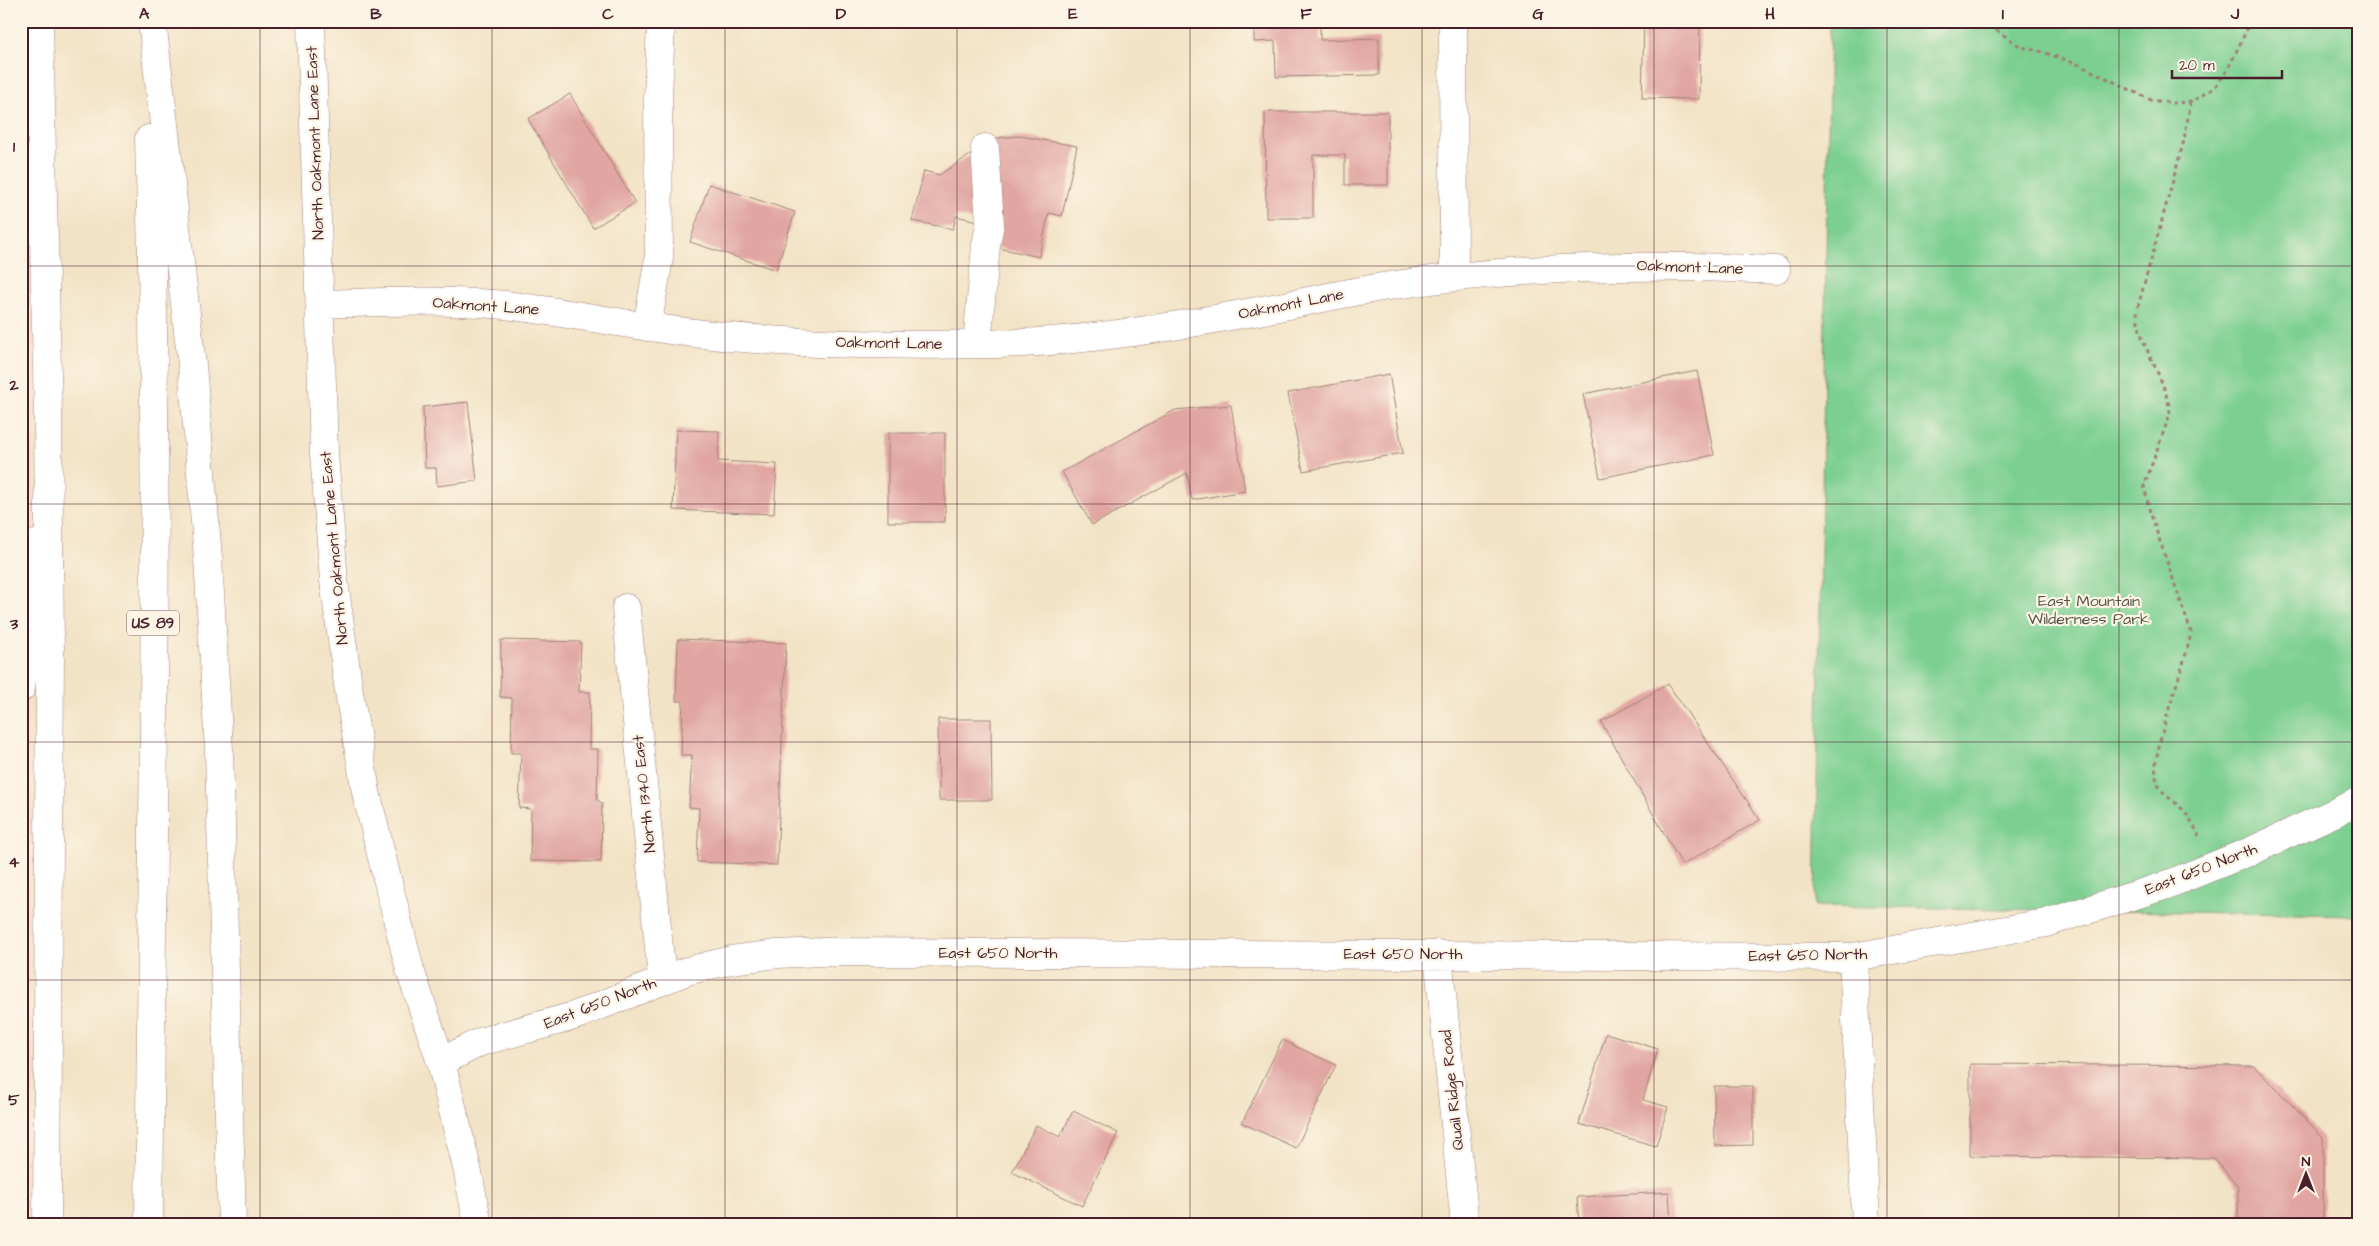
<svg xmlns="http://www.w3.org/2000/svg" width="2379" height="1246" viewBox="0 0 2379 1246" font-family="'Architects Daughter',sans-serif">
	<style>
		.green { fill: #7ccf91; stroke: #63775e }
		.building { fill: #e1a6a2 }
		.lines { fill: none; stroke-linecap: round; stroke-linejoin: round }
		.minor-casing { stroke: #9e8178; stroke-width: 29 }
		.highway-casing { stroke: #9e8178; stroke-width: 29 }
		.path { stroke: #9e8178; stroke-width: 3; stroke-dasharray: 4 4; stroke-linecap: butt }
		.minor { stroke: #fff; stroke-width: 28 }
		.highway { stroke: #fff; stroke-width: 28 }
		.grid { fill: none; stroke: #4a1f2b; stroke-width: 1; stroke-opacity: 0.55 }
		.labels { text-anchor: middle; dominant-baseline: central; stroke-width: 4.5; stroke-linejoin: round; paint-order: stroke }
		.shield { fill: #fcf5e5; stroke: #7f5f63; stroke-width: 1 }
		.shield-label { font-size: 15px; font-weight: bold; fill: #4a1f2b }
		.street-label { font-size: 16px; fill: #4a1f2b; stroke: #fcf5e5 }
		.park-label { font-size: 16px; fill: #59544a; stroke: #fcf5e5 }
		.neatline { fill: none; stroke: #4a1f2b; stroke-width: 2 }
		.grid-label { font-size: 16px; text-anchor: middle; font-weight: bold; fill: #4a1f2b }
	</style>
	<rect width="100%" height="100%" fill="#fcf5e5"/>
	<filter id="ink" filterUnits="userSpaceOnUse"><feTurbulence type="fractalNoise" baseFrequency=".02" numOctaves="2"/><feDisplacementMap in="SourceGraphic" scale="10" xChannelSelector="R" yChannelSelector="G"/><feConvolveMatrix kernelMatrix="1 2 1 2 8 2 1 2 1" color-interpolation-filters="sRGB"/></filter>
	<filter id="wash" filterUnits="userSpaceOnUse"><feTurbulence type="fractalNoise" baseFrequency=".0096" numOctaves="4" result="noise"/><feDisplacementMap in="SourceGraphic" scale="20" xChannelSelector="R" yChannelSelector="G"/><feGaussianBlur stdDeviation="1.12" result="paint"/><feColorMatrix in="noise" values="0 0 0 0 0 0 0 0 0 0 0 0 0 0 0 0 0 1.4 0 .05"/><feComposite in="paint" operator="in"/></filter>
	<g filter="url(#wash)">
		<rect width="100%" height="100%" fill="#f2e3c6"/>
		<path class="green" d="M1830,21H2358V915L1815,906Z"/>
		<g id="blocks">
			<path class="building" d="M1254,21H1320V40L1379,38V75L1276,77L1275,41L1254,42Z
				M1644,21H1700L1699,99L1642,98Z
				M570,94L635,203L593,228L528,119Z
				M1265,112H1388V185H1345V155H1313V218H1266Z
				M1020,136L1077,146L1062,216L1049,213L1039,257L986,245L990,224L956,216L953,229L912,221L924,171L939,175L997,138Z
				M709,184L795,212L776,270L690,242Z
				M1697,371L1714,455L1600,478L1583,394Z
				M1389,374L1403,453L1303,471L1288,393Z
				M468,402L477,481L437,486L436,468H425L423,407Z
				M1231,405L1245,491L1192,500L1187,473L1092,525L1062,472L1175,410Z
				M676,430L719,431L718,461L777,464L774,514L673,510Z
				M888,433H945V522H888Z
				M678,639L786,643L777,865L697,862L699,808L689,807L692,755H681L683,701H676Z
				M501,640L581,642L579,692H590L589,749H598L597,800L602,803L601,862L530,861L531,809L519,808L521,753H511L512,698L500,697Z
				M1668,684L1760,820L1682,865L1601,722Z
				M938,719H991L992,800H939Z
				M1606,1033L1658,1049L1643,1100L1668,1107L1656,1146L1579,1124Z
				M1282,1040L1336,1065L1296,1148L1242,1123Z
				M1970,1064L2254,1066L2323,1137V1225H2238V1187L2214,1158L1970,1156Z
				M1714,1086H1753V1145L1715,1146Z
				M1073,1111L1118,1133L1082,1206L1012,1172L1036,1125L1060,1137Z
				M1669,1192L1671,1225H1579L1577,1197Z"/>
		</g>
	</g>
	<g filter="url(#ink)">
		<use href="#blocks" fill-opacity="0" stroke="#9e8178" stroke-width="1"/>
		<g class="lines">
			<defs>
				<path id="minor" d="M311,21L324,454L334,581L349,692L366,792L382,858L410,970L441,1062L467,1168L478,1225
					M1453,21L1454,277
					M321,304C382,302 443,299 505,305C566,312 626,325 686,332C788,345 892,346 995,344C1076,342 1157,330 1236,315C1289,306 1341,293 1395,285C1522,266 1648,263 1776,270
					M647,327L659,258L658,99L661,21
					M977,344L986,245L990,224L985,148
					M626,608L662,979
					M1438,954L1465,1225
					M1853,957L1866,1225
					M441,1062L480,1042L574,1016L687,971L731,960L777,954L822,952L1853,957L2046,923L2164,886L2251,851L2358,802"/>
				<path id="highway" d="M39,21L48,416L50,652L47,1225
					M152,21L192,365L208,558L219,751L232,1225
					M21,688L35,544
					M149,1225C152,863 160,501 149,139"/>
			</defs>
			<use href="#minor" class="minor-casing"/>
			<use href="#highway" class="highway-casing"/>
			<path class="path" d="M1983,21L2021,47L2043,52L2077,64L2151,100L2172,103L2191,102L2214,88L2227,71L2251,21
				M2191,102L2183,144L2137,310C2137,345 2167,377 2170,414L2144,486L2150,512L2191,632C2186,666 2148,755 2157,782C2161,794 2175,801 2183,810C2190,818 2195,827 2199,836"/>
			<use href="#minor" class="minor"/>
			<use href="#highway" class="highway"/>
		</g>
	</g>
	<path class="grid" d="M260,21V1225M492,21V1225M725,21V1225M957,21V1225M1190,21V1225M1422,21V1225M1654,21V1225M1887,21V1225M2119,21V1225M21,266H2358M21,504H2358M21,742H2358M21,980H2358"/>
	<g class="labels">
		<rect class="shield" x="127" y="610.5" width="52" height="25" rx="4"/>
		<g class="shield-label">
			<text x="153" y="623">US 89</text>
		</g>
		<g class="street-label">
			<text transform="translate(315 143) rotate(-92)">North Oakmont Lane East</text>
			<text transform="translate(1690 267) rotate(2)">Oakmont Lane</text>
			<text transform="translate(1291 304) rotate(-11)">Oakmont Lane</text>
			<text transform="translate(486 306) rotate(4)">Oakmont Lane</text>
			<text transform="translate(889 343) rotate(1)">Oakmont Lane</text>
			<text transform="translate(334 548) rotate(-95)">North Oakmont Lane East</text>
			<text transform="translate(644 794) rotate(-96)">North 1340 East</text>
			<text transform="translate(2201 869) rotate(-21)">East 650 North</text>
			<text x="998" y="953">East 650 North</text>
			<text x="1403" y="954">East 650 North</text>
			<text transform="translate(1808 955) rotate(-1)">East 650 North</text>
			<text transform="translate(600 1003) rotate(-21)">East 650 North</text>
			<text transform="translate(1452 1090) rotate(-96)">Quail Ridge Road</text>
		</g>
		<g class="park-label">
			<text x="2089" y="601">East Mountain<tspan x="2089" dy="18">Wilderness Park</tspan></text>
		</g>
	</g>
	<rect width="2379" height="1246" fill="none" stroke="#fcf5e5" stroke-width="55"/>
	<g transform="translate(2306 1174)" stroke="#fcf5e5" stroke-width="4" paint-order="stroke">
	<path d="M0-4L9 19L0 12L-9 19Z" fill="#4a1f2b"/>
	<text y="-8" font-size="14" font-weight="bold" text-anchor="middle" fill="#4a1f2b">N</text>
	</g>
	<path d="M2172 70v8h110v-8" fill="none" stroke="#4a1f2b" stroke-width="2.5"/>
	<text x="2179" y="70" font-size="15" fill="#4a1f2b" stroke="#fcf5e5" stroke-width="4" paint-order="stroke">20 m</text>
	<rect x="28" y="28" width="2324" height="1190" class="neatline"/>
	<g class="grid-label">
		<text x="144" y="19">A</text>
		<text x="376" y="19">B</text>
		<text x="608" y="19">C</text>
		<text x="841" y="19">D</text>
		<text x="1073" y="19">E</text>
		<text x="1306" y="19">F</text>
		<text x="1538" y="19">G</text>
		<text x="1770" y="19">H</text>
		<text x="2003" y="19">I</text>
		<text x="2235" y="19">J</text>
		<text x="14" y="152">1</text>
		<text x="14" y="390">2</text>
		<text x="14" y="629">3</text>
		<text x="14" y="867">4</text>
		<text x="14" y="1105">5</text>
	</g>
</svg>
